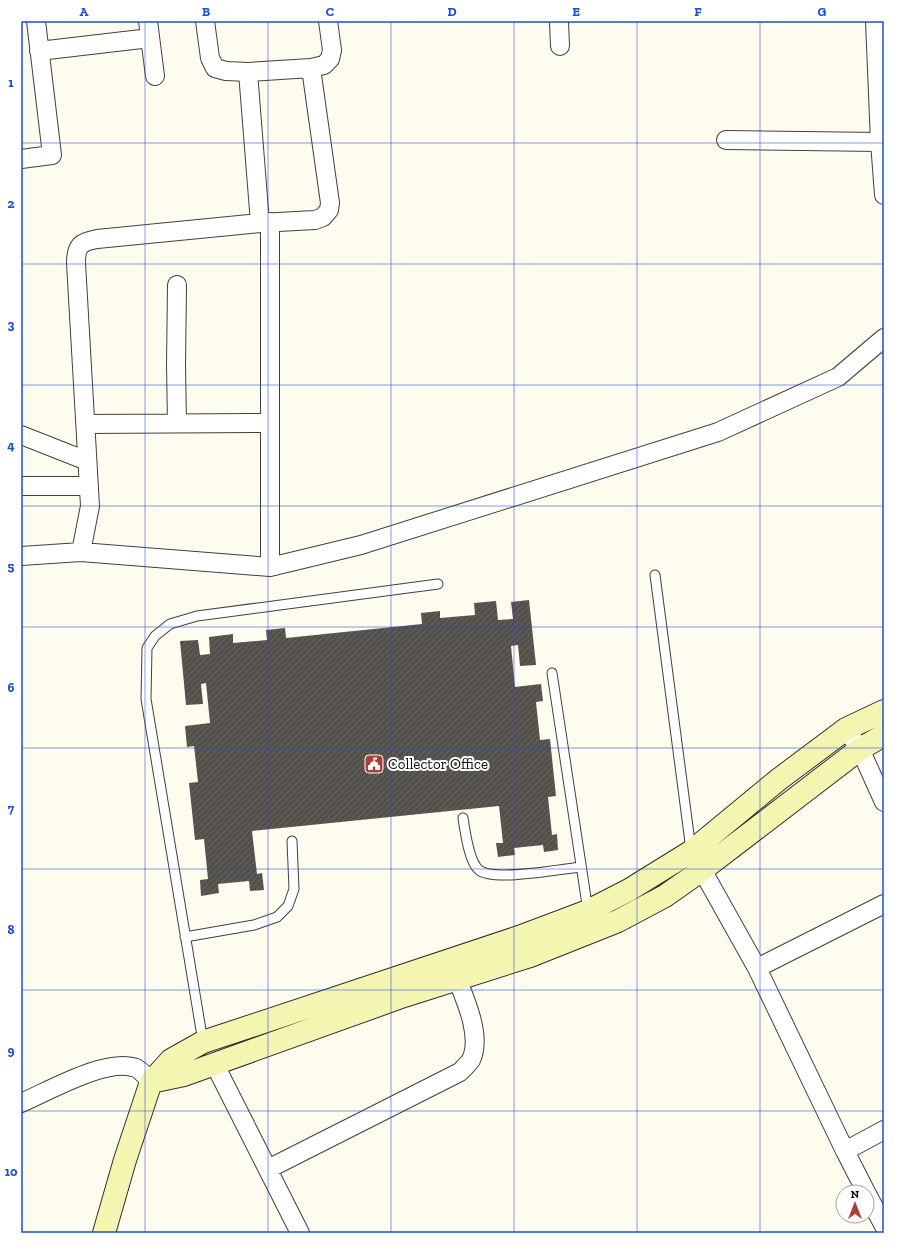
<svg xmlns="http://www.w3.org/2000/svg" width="905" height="1254" viewBox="0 0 905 1254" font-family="'Zilla Slab',serif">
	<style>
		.building { fill: url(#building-hatch) }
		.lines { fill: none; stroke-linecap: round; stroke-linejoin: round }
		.lane-casing { stroke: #404040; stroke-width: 11 }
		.street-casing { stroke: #404040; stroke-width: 20 }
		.secondary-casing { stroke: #2f2f2f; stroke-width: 24 }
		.lane { stroke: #fff; stroke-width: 9 }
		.street { stroke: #fff; stroke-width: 18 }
		.secondary { stroke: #f5f5b2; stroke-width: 22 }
		.grid { fill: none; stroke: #1d4ed8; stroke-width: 1; stroke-opacity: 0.55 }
		.labels { text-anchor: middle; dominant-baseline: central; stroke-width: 4; stroke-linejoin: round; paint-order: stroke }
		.poi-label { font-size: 15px; fill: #0d0d0d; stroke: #fff; text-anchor: start }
		.neatline { fill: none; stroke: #1d4ed8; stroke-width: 1.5 }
		.grid-label { font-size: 13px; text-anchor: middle; font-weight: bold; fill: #1d4ed8 }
	</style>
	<defs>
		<pattern id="building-hatch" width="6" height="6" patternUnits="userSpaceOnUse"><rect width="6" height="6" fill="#54504b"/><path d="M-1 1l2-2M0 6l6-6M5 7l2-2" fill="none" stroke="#686460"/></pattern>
	</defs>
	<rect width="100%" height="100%" fill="#fdfcef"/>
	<path class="building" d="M529,600L536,665L520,666L518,645L511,646L515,687L541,684L543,701L536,702L540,740L550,739L556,796L548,797L552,835L557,834L558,850L544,852L543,845L514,848L515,855L498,857L496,843H503L499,806L252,831L257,874L262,873L264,890L250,891L249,881L218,884L219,893L201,896L200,880L208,879L204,839L195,840L189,783L198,782L194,746L187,747L185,726L210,723L206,683L201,684L203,704L186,705L180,641L198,640L200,655L210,654L209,637L233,634V643L267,640L266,630L285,628L286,638L422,624L421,613L440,611V618L475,615L474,603L496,601L498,620L513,619L511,602Z"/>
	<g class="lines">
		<defs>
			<path id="lane" d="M655,575L691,850
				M552,673L588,911
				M463,818C465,831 469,862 479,870C493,882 561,869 581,867
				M185,937L254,925L277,917L288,906L294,889L292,841
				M203,1042L146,699L147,648L155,636L170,624L197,616L438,584"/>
			<path id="street" d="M148,21L155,76
				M205,21L210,58L215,68L226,71L248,72L311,68L324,65L330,59L332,50L328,21
				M559,21L560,46
				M875,21L880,142L884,195
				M39,51L150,38
				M248,72L260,223
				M726,140L880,142
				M21,159L52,155L36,21
				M270,222V567
				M177,423L176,365L177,285
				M86,424L270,423
				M21,435L87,461
				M21,486H89
				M81,552L90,506L76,263C76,245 81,242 97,239L260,223L315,220L323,217L329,210L330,203L311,68
				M21,556L81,552L270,567L361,545L718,432L838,377L884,338
				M846,729L860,749L884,802
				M696,859L757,968L845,1151L866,1192
				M757,968L884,904
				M214,1063L300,1233
				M21,1103C49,1091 107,1057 136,1068C141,1070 147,1078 151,1082
				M845,1151L884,1130
				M268,1169L460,1072C464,1068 468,1064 471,1060C482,1037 466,1001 457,979
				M867,1194L884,1226"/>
			<path id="secondary" d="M151,1082L184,1075L404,996L530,956L618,921L665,896L702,870L860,749L884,735
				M104,1233L125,1160L151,1082L171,1060L203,1042L519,937L588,911L629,890L692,851L778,780L846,729L884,711"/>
		</defs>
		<use href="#lane" class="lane-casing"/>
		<use href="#street" class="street-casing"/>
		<use href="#secondary" class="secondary-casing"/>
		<use href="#lane" class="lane"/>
		<use href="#street" class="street"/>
		<use href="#secondary" class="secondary"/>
	</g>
	<path class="grid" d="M145,21V1233M268,21V1233M391,21V1233M514,21V1233M637,21V1233M760,21V1233M21,143H884M21,264H884M21,385H884M21,506H884M21,627H884M21,748H884M21,869H884M21,990H884M21,1111H884"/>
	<defs>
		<symbol id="civic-square" viewBox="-11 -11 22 22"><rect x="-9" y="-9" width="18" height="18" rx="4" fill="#ad3e36" stroke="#fff"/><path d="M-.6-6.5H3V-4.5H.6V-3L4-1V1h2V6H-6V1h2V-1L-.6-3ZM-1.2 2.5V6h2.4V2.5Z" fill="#fff"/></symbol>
	</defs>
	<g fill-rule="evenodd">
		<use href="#civic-square" x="363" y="753" width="22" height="22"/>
	</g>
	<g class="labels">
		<g class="poi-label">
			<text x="388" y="764">Collector Office</text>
		</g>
	</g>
	<rect width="905" height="1254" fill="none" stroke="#ffffff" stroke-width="44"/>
	<g transform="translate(855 1204)"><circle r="19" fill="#ffffff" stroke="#9e9e9e"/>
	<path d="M0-3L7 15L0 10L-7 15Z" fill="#ad3e36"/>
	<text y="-6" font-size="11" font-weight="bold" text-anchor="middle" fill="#0d0d0d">N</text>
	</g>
	<rect x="22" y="22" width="861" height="1210" class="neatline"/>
	<g class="grid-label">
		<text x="84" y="16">A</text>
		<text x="206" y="16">B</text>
		<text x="330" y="16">C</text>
		<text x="452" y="16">D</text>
		<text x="576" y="16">E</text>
		<text x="698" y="16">F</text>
		<text x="822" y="16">G</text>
		<text x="11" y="87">1</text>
		<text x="11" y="208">2</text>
		<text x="11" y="329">3</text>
		<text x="11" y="450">4</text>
		<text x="11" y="571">5</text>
		<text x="11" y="692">6</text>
		<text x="11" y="813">7</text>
		<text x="11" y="934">8</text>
		<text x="11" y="1055">9</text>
		<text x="11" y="1176">10</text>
	</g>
</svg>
